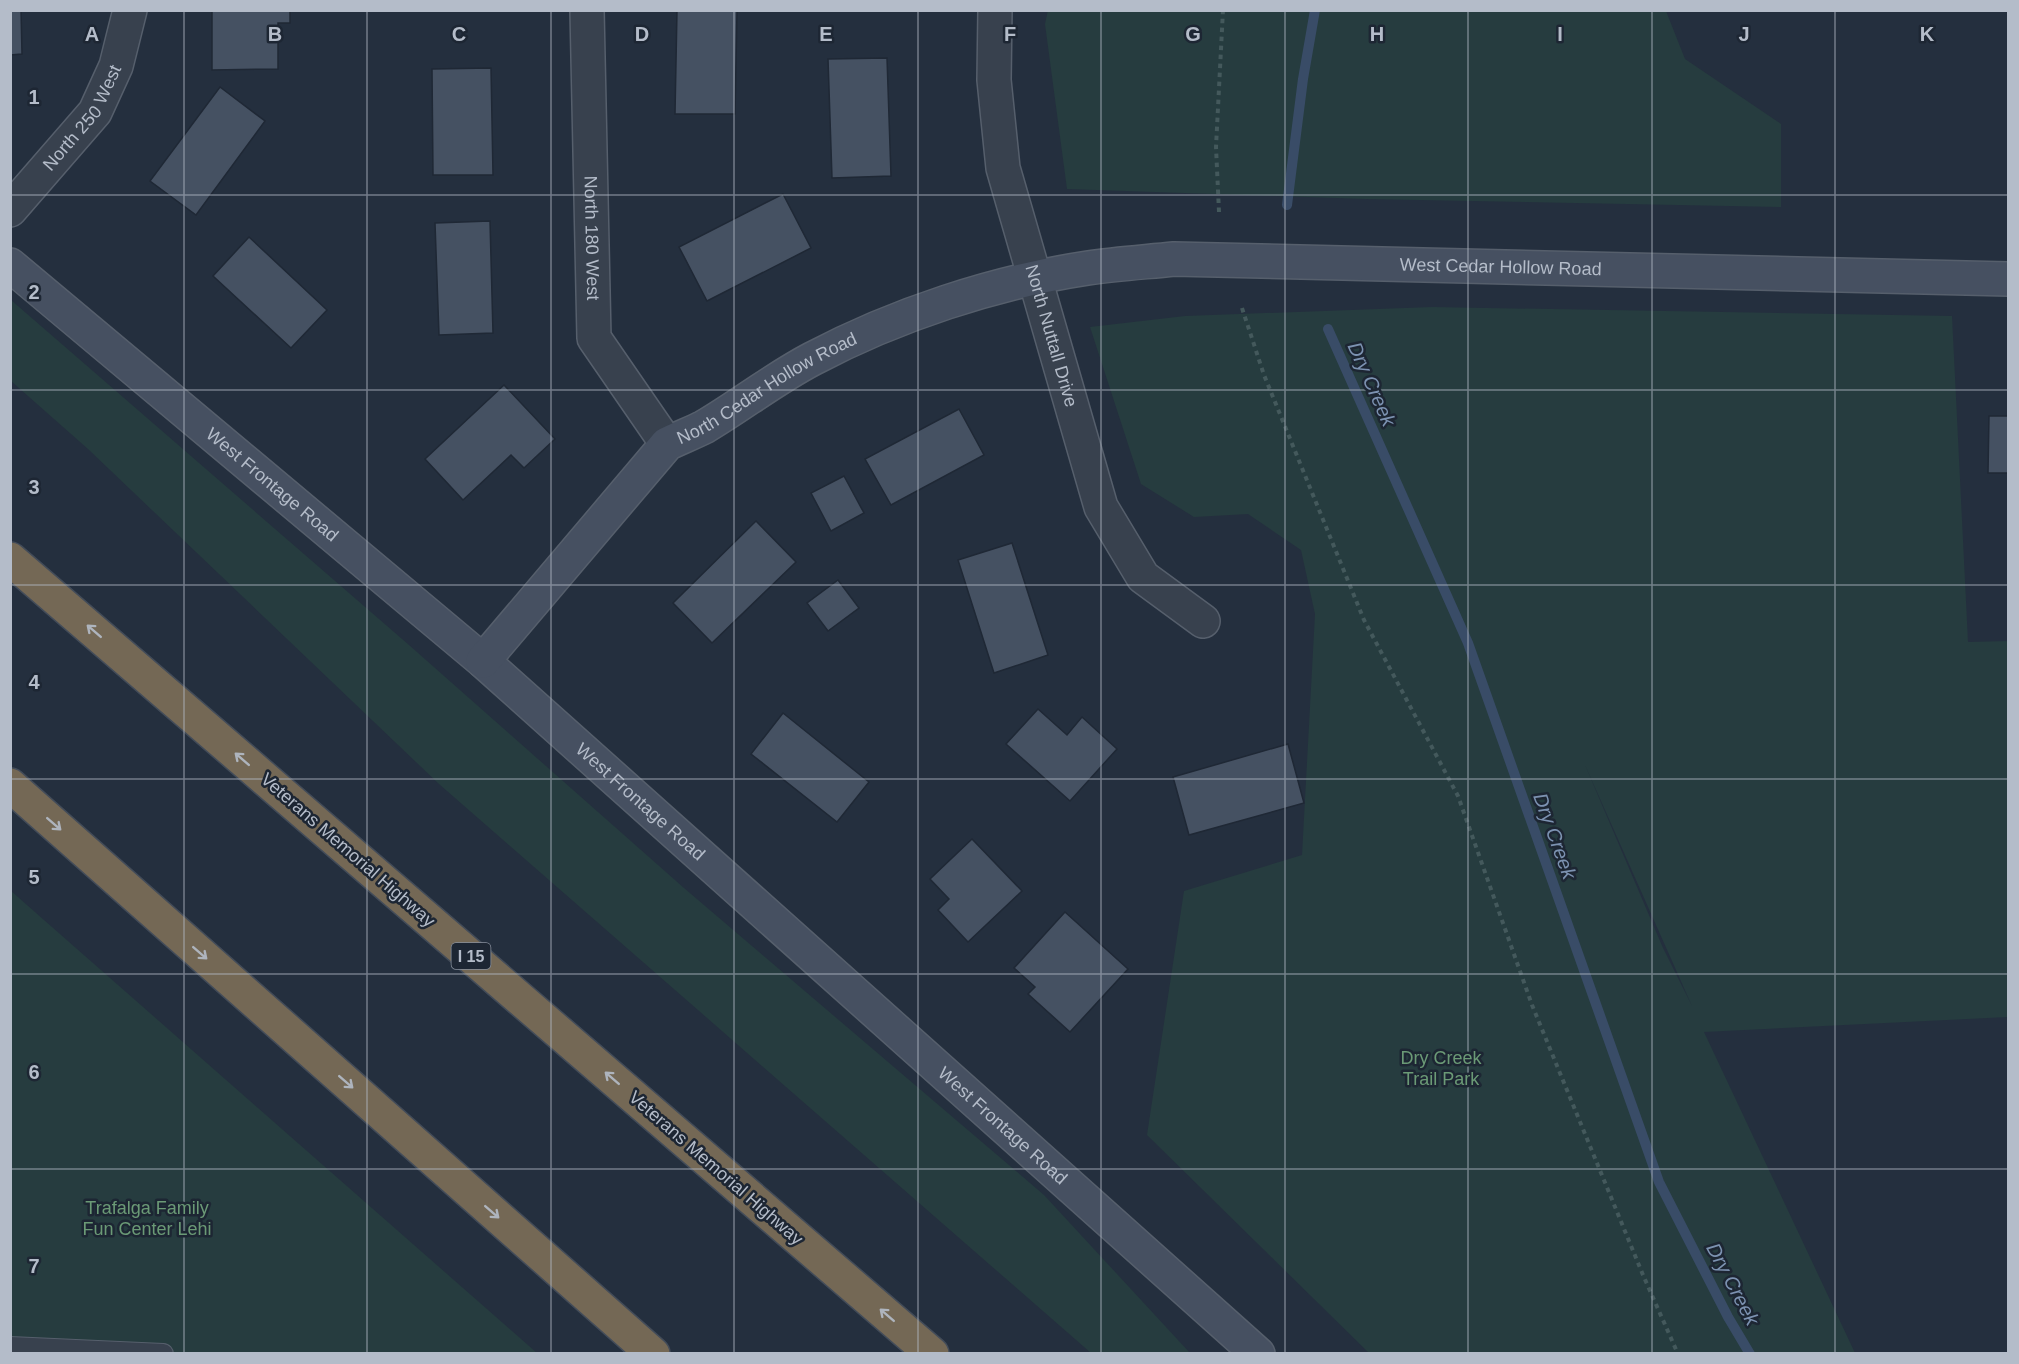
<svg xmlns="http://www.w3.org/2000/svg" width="2019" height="1364" viewBox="0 0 2019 1364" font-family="Arial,sans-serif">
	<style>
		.green { fill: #263c3f; fill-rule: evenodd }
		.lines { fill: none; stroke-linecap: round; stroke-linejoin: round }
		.stream { stroke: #394c67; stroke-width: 10 }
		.building { fill: #455162; stroke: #1f2835; stroke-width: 1.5 }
		.lane-casing { stroke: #565f6c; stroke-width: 22 }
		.street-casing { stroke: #565f6c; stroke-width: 36 }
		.secondary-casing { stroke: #565f6c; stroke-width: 36 }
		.highway-casing { stroke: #434c59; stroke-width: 36 }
		.path { stroke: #44595c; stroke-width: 4; stroke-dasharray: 4.5 4.5; stroke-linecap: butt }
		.lane { stroke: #38414e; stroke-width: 20 }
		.street { stroke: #38414e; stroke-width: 33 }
		.secondary { stroke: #465061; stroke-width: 33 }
		.highway { stroke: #746855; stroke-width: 33 }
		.oneway { stroke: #aeb4bd }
		.grid { fill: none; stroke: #b4bcc9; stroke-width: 1.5; stroke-opacity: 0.55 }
		.labels { text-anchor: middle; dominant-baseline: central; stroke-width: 5; stroke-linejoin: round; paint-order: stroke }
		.shield { fill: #1d2633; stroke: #878f9c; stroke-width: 1.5 }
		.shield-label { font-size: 16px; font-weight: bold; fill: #b4bcc9 }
		.street-label { font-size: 18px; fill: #b4bcc9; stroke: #1d2633 }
		.park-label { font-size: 18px; fill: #6b9a76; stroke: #1d2633 }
		.water-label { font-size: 20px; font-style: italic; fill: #7c92b1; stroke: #1d2633 }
		.grid-label { font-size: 20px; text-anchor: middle; font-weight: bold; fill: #b4bcc9; stroke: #1d2633; stroke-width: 5; stroke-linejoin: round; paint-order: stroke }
	</style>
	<rect width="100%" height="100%" fill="#242f3e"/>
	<path class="green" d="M1048,10L1666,11L1685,59L1781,124V207L1365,199L1067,189L1045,24Z
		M11,300L409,645L684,888L1044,1195L1190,1353H1091L439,784L88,449L11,381Z
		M1432,307L1952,316L1968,642L2008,641V1017L1704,1032L1855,1353H1369L1147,1135L1184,891L1302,855L1315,614L1301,550L1248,514L1194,517L1141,484L1090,327L1185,316ZM1585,765L1692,1006L1663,948Z
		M10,890L44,920L537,1353H11Z"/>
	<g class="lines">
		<path class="stream" d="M1287,205L1303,79L1315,10
			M1328,329L1468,643L1659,1182L1728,1317L1750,1354"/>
	</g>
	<path class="building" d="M10,10H21L22,54L10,55Z
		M212,10H290V23H278V69L212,70Z
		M677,10H737L735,114H675Z
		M887,58L891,176L832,178L828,59Z
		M491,68L493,175H433L432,69Z
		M220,87L265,121L196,215L150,181Z
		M783,194L811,248L707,301L679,247Z
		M490,221L493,333L439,335L435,223Z
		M249,237L327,310L291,348L213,276Z
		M504,385L555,439L524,468L511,455L463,500L425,459Z
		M959,409L984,455L891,505L865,459Z
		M1989,416H2008V473H1988Z
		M844,476L864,513L831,531L811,493Z
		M756,521L796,562L712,643L673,603Z
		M1012,543L1048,655L994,673L958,560Z
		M838,580L859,608L828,631L807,603Z
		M1038,709L1067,735L1082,717L1117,749L1070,801L1006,744Z
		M783,713L869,782L837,822L751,754Z
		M1288,744L1304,803L1189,835L1173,777Z
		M972,839L1022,891L968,942L938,910L949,899L930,879Z
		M1065,912L1128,969L1070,1032L1028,994L1035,987L1014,968Z"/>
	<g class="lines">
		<defs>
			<path id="lane" d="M10,1347L163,1354"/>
			<g id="street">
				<path id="s1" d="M587,10L594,338L667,444"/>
				<path id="s2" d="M995,10L994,80L1003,168L1101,507L1143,577L1203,621"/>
				<path id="s3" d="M10,210L95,112L116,66L130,10"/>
			</g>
			<g id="secondary">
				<path id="s4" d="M10,265L483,661L1258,1354"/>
				<path id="s5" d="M483,661L667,444C679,438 692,433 704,427C741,405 774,379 812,359C895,315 995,282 1088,268C1116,264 1145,262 1174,259L2008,279"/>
			</g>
			<path id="highway" d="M10,559L932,1354
				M10,785L653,1354"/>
		</defs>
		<use href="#lane" class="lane-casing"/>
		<use href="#street" class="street-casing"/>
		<use href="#secondary" class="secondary-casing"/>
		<use href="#highway" class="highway-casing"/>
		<path class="path" d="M1219,212L1216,147L1223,10
			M1242,308L1264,375L1364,620L1458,796L1532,1005L1643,1275L1678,1354"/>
		<use href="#lane" class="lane"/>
		<use href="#street" class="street"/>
		<use href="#secondary" class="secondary"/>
		<use href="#highway" class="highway"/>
	</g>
	<defs><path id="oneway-shaft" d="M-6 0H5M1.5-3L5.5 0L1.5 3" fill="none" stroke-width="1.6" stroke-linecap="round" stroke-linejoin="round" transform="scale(1.5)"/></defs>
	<g class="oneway">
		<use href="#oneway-shaft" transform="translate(94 631) rotate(-139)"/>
		<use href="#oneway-shaft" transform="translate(242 759) rotate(-139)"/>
		<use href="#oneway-shaft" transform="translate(54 824) rotate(41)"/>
		<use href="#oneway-shaft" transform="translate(200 953) rotate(41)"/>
		<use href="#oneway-shaft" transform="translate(612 1078) rotate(-139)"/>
		<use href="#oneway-shaft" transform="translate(346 1082) rotate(41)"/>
		<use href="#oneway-shaft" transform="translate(492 1212) rotate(41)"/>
		<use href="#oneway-shaft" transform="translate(887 1315) rotate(-139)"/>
	</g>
	<path class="grid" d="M184,10V1354M367,10V1354M551,10V1354M734,10V1354M918,10V1354M1101,10V1354M1285,10V1354M1468,10V1354M1652,10V1354M1835,10V1354M10,195H2008M10,390H2008M10,585H2008M10,779H2008M10,974H2008M10,1169H2008"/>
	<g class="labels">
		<rect class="shield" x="451.5" y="943" width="39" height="26" rx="4.5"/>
		<g class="shield-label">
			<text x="471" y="956">I 15</text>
		</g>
		<g class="street-label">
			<text stroke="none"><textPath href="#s3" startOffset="118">North 250 West</textPath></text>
			<text stroke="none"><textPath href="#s1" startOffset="228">North 180 West</textPath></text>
			<text stroke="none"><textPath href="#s5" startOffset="1158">West Cedar Hollow Road</textPath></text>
			<text stroke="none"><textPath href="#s2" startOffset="333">North Nuttall Drive</textPath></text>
			<text stroke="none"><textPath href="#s5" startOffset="399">North Cedar Hollow Road</textPath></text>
			<text stroke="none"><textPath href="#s4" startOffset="342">West Frontage Road</textPath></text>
			<text stroke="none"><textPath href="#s4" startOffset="828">West Frontage Road</textPath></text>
			<text transform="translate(348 850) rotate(41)">Veterans Memorial Highway</text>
			<text stroke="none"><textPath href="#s4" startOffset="1314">West Frontage Road</textPath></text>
			<text transform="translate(716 1168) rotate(41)">Veterans Memorial Highway</text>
		</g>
		<g class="park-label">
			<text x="1441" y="1058">Dry Creek<tspan x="1441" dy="21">Trail Park</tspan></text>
			<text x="147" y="1208">Trafalga Family<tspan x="147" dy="21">Fun Center Lehi</tspan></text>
		</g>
		<g class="water-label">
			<text transform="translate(1372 384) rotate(66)">Dry Creek</text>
			<text transform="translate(1555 836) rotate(70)">Dry Creek</text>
			<text transform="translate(1733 1284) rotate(62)">Dry Creek</text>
		</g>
	</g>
	<g class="grid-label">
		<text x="92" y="41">A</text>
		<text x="275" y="41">B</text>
		<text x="459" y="41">C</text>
		<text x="642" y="41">D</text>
		<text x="826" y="41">E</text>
		<text x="1010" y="41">F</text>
		<text x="1193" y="41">G</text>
		<text x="1377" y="41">H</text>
		<text x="1560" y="41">I</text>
		<text x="1744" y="41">J</text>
		<text x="1927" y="41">K</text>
		<text x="34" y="104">1</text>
		<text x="34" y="299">2</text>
		<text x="34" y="494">3</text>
		<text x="34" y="689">4</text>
		<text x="34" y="884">5</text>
		<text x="34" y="1079">6</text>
		<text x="34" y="1273">7</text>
	</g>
	<rect width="2019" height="1364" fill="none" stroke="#b4bcc9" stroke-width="24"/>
</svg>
